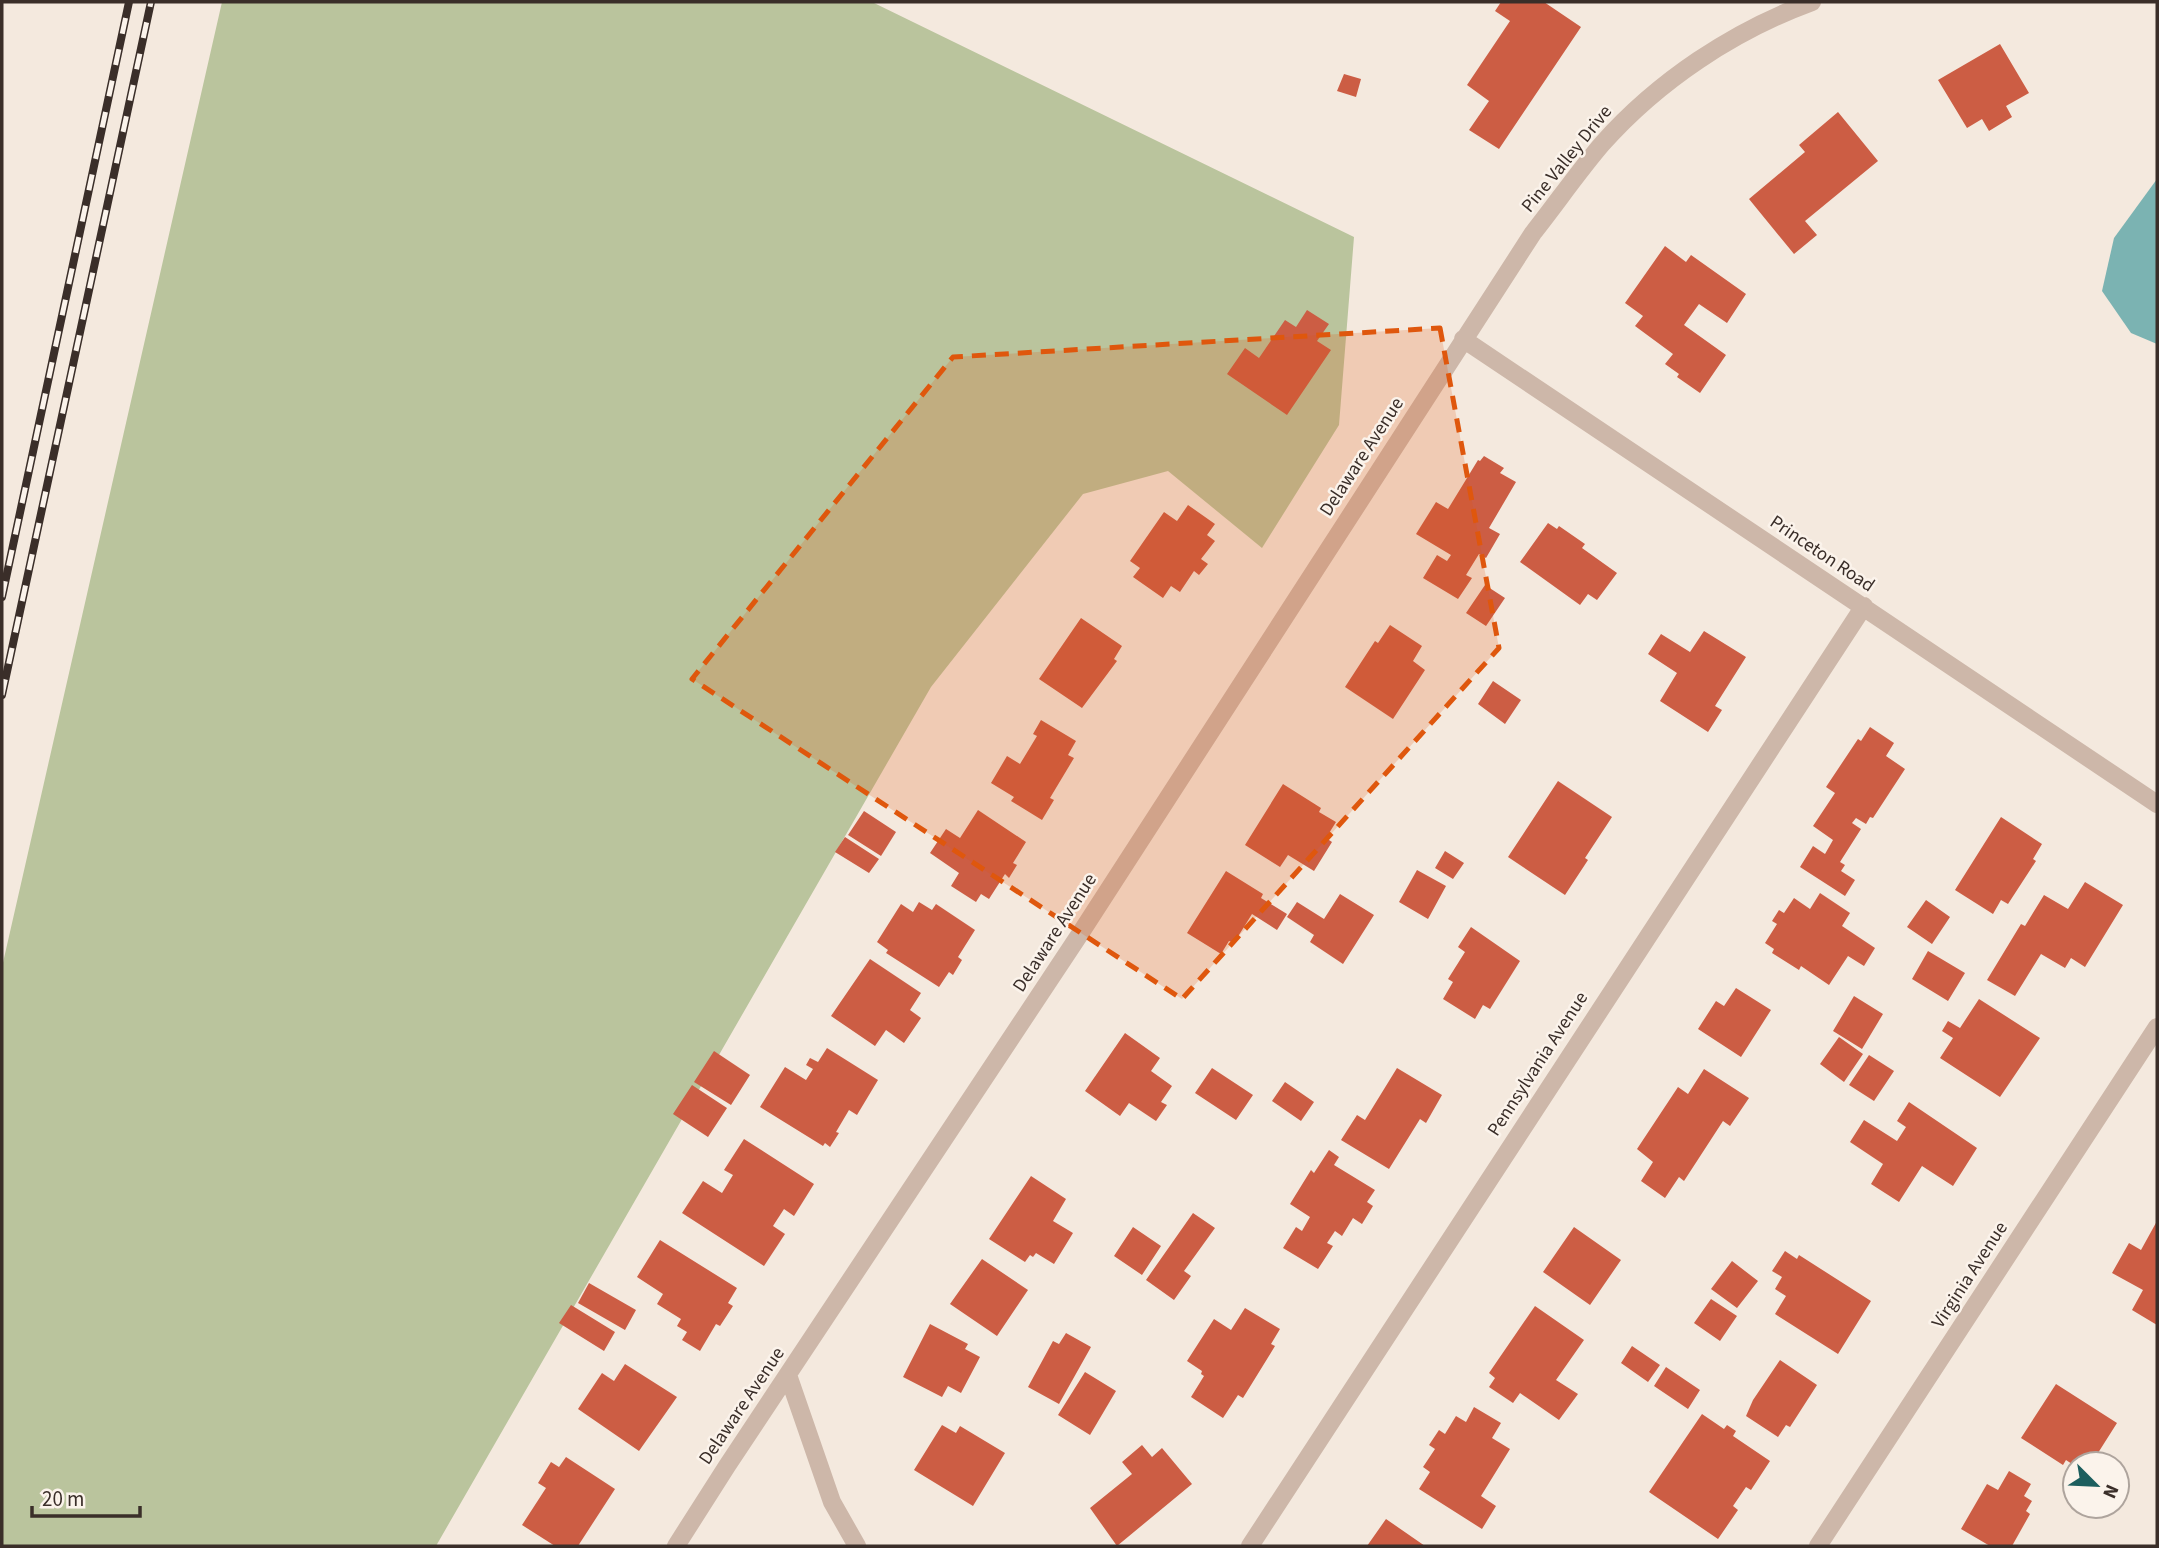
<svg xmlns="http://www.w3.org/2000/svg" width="2159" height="1548" viewBox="0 0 2159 1548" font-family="'Source Sans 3',sans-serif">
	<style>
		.green { fill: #bac49d }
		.water { fill: #7bb3b2 }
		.building { fill: #cc5d44 }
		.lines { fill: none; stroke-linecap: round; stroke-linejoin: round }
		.minor { stroke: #cdb7a9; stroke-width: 18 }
		.rail-casing { stroke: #3a2e29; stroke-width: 8 }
		.rail { stroke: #fbf3eb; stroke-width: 5; stroke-dasharray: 16; stroke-linecap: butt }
		.marked { fill: #df570d; fill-opacity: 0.2; stroke: #df570d; stroke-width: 5; stroke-dasharray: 14 9; stroke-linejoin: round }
		.labels { text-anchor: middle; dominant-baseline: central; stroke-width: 5; stroke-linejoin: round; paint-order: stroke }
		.street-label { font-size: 19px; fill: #3a2e29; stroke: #fbf3eb }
	</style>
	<rect width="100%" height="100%" fill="#f4e9de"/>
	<path class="green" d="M222,2H872L1354,237L1339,425L1262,548L1168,471L1083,494L931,687L436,1546H2V967Z"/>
	<path class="water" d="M2157,179V344L2131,333L2102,291L2114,238Z"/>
	<path class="building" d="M1501,2H1544L1581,27L1499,149L1469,130L1489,101L1467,85L1510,21L1495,11Z
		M2000,44L2029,93L2006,106L2012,117L1989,131L1982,119L1967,128L1938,80Z
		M1344,74L1361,79L1356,97L1337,91Z
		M1838,112L1878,161L1805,221L1817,235L1794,254L1749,199L1805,152L1799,145Z
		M1665,246L1686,262L1691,255L1746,294L1727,323L1699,304L1684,325L1726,355L1700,393L1677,377L1679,374L1665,364L1673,354L1635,326L1643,316L1625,303Z
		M1307,310L1329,324L1317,341L1331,350L1287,415L1227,374L1245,348L1259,358L1285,320L1296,327Z
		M1484,456L1504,468L1500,473L1516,482L1489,528L1500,534L1486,558L1479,554L1466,575L1472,578L1458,599L1423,578L1437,555L1447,561L1451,555L1416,534L1436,502L1448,509L1478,460L1480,461Z
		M1188,505L1215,524L1207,535L1215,541L1201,559L1208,564L1199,575L1194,571L1180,592L1171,586L1163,598L1133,577L1140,568L1130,561L1164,512L1177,521Z
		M1548,523L1557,529L1559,526L1585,544L1582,548L1617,573L1597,600L1588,594L1580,605L1520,562Z
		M1485,585L1505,598L1486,626L1466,613Z
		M1081,618L1122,646L1114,659L1117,661L1082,708L1039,679Z
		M1390,625L1422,646L1413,661L1425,670L1393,719L1345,687L1375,641L1378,643Z
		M1704,631L1746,657L1715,706L1722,710L1708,732L1660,701L1677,673L1648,654L1661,634L1690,652Z
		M1493,681L1521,700L1505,724L1478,704Z
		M1041,720L1076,741L1068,755L1074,758L1050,798L1054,800L1042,820L1011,801L1014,797L991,783L1007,756L1020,764L1037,736L1033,734Z
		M1870,727L1894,743L1886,756L1905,769L1873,818L1870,817L1866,824L1856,818L1852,823L1861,829L1840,862L1845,865L1841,871L1855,880L1845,896L1800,867L1813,846L1825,854L1833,840L1813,826L1835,793L1826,787L1858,739L1861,741Z
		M1558,781L1612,817L1585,858L1588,860L1565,895L1508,857Z
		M1283,784L1321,808L1319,812L1336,822L1326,838L1332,842L1314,871L1288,855L1280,867L1245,845Z
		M978,810L1026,842L1013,863L1017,865L1009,878L1005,874L989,899L981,894L976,902L951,886L959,873L930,853L946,829L960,838Z
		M864,811L896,832L881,856L848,835Z
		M2001,817L2042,844L2033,859L2036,861L2008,904L2001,900L1993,914L1955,890Z
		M845,837L879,859L869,873L835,852Z
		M1445,851L1464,863L1453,879L1435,868Z
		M1417,870L1446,886L1428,919L1399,902Z
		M1226,871L1263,894L1261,898L1287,914L1277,930L1252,914L1234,943L1229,941L1221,954L1187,933Z
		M2085,882L2123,905L2085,967L2071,958L2065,968L2041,954L2015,996L1987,980L2021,924L2025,926L2044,895L2068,909Z
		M1820,893L1850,913L1842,926L1875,948L1864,966L1848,956L1829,985L1801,966L1799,970L1772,953L1774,949L1765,943L1777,924L1772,921L1779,910L1784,913L1794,898L1810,909Z
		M1340,894L1374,915L1343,964L1310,942L1314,935L1287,917L1297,902L1324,919Z
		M1926,900L1950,917L1932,944L1907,927Z
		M919,902L932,910L936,904L975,930L958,957L962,960L953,975L949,972L939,987L886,953L888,950L877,942L901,904L913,912Z
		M1471,927L1520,961L1490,1009L1483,1005L1475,1019L1443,999L1453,982L1448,979L1465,952L1458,947Z
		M1928,951L1965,973L1948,1001L1912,979Z
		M870,959L921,993L910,1010L921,1018L904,1043L886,1030L875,1046L831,1016Z
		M1736,988L1771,1010L1741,1057L1698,1029L1716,1001L1724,1006Z
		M1854,996L1883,1014L1862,1049L1833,1031Z
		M1979,999L2040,1038L2000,1097L1940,1058L1953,1038L1942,1031L1948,1021L1960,1028Z
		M1125,1033L1160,1058L1151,1071L1172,1086L1161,1102L1167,1105L1156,1121L1129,1103L1120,1116L1085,1091Z
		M1839,1037L1863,1054L1844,1082L1820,1064Z
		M827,1048L878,1080L857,1115L849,1110L836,1132L839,1133L830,1147L825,1143L823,1146L760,1107L785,1067L806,1080L813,1069L806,1065L810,1058L818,1062Z
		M714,1051L750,1075L731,1105L694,1082Z
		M1869,1055L1894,1071L1874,1101L1849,1085Z
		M1212,1068L1253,1095L1236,1120L1195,1093Z
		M1397,1068L1442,1095L1426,1123L1420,1119L1389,1169L1341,1140L1357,1115L1365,1120Z
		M1704,1069L1749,1098L1730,1126L1723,1121L1684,1181L1679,1177L1665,1198L1641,1181L1653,1162L1637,1149L1678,1087L1688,1094Z
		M1285,1082L1314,1102L1301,1121L1272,1101Z
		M692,1085L727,1108L708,1137L673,1114Z
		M1909,1102L1977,1148L1953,1186L1922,1166L1899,1202L1871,1184L1883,1164L1850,1142L1864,1120L1897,1141L1906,1127L1897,1121Z
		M744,1139L814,1184L794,1216L784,1209L773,1226L785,1234L764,1266L682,1213L703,1181L722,1193L733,1175L724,1170Z
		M1329,1150L1339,1157L1334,1165L1375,1190L1367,1202L1373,1206L1362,1224L1353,1218L1342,1236L1335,1231L1327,1243L1333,1246L1318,1269L1283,1248L1296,1227L1302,1231L1310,1217L1290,1204L1311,1170L1314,1173Z
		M1031,1176L1066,1199L1053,1221L1073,1233L1054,1264L1036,1253L1033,1257L1030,1255L1025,1262L989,1239Z
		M1193,1213L1215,1228L1184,1271L1191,1276L1174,1300L1146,1280Z
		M2157,1221V1325L2132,1310L2143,1290L2112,1273L2129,1243L2141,1250Z
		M1133,1227L1161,1246L1142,1275L1114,1256Z
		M1574,1227L1621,1260L1590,1305L1543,1272Z
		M660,1240L737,1288L728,1303L733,1306L720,1326L716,1324L700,1351L682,1340L687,1332L677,1326L681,1319L657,1304L663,1294L637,1277Z
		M1785,1251L1797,1259L1799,1255L1871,1301L1838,1354L1775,1314L1786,1296L1775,1289L1782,1277L1772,1271Z
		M982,1259L1028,1290L997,1336L950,1304Z
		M1732,1261L1758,1281L1737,1308L1711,1289Z
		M589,1283L636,1310L625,1330L578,1303Z
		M1711,1299L1737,1316L1720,1341L1694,1323Z
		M571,1305L615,1332L604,1351L559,1323Z
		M1535,1306L1584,1340L1556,1380L1578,1394L1559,1420L1520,1393L1513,1403L1489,1387L1495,1378L1489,1373Z
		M1245,1308L1280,1329L1271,1344L1275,1346L1243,1398L1238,1395L1223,1418L1191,1397L1204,1376L1201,1374L1202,1371L1187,1361L1214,1319L1231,1330Z
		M930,1324L968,1344L965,1349L980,1357L961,1393L948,1386L942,1397L903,1377Z
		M1066,1333L1091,1347L1059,1404L1028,1387L1053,1341L1059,1344Z
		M1632,1346L1660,1365L1648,1382L1621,1363Z
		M1780,1360L1817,1385L1790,1427L1786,1425L1778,1437L1746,1416L1753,1400Z
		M625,1364L677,1397L639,1451L578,1409L602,1373L614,1381Z
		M1666,1367L1700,1390L1688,1409L1654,1386Z
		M1085,1372L1116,1391L1090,1435L1058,1415Z
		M2056,1384L2117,1423L2091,1464L2075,1466L2066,1460L2063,1465L2021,1438Z
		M1474,1407L1501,1423L1492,1438L1510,1449L1481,1496L1496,1506L1482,1529L1419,1489L1430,1472L1423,1467L1435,1449L1429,1445L1439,1430L1445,1434L1456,1416L1466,1422Z
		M1702,1414L1724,1429L1727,1425L1736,1431L1733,1436L1770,1461L1751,1490L1746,1487L1733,1506L1738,1510L1718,1539L1649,1492Z
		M942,1425L956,1433L960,1426L1005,1453L973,1506L914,1470Z
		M1142,1445L1152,1457L1162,1448L1192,1484L1117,1546L1090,1508L1132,1474L1122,1462Z
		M566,1457L615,1489L578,1546H555L522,1525L546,1488L538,1483L551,1462L559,1467Z
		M2009,1471L2031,1484L2024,1496L2032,1501L2026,1511L2030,1514L2012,1546H1990L1961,1529L1987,1484L1998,1490Z
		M1386,1519L1425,1546H1367Z"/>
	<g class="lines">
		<path class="minor" d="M1463,339L2157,804
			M788,1375L832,1502L857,1546
			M676,1546L727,1466L1078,937L1533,233C1556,204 1578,172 1602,144C1658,81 1733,31 1812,2
			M1250,1546L1864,606
			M1818,1546L2157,1027"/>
		<defs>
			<path id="rail" d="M2,597L129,2
				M2,695L151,2"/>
		</defs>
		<use href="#rail" class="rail-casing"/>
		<use href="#rail" class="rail"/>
	</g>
	<path class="marked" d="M1440,328L1499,648L1182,999L692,679L953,357Z"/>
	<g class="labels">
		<g class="street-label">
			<text transform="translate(1567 159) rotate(-51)">Pine Valley Drive</text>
			<text transform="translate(1362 457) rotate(-57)">Delaware Avenue</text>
			<text transform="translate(1822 554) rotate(34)">Princeton Road</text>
			<text transform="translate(1055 933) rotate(-57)">Delaware Avenue</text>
			<text transform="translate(1538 1064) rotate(-57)">Pennsylvania Avenue</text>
			<text transform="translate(1970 1275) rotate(-57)">Virginia Avenue</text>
			<text transform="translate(742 1406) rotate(-56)">Delaware Avenue</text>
		</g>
	</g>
	<rect width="2159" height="1548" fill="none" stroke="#3a2e29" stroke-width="7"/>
	<g transform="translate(2096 1485) rotate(114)"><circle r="33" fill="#fbf3eb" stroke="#aea49d" stroke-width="2"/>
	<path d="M0-5L12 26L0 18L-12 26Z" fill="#1c5e5e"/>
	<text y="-10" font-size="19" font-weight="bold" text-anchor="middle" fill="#3a2e29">N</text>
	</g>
	<path d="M32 1506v10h108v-10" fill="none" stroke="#3a2e29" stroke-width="3.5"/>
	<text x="42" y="1506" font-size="21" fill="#3a2e29" stroke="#fbf3eb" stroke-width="5" paint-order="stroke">20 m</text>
</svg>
